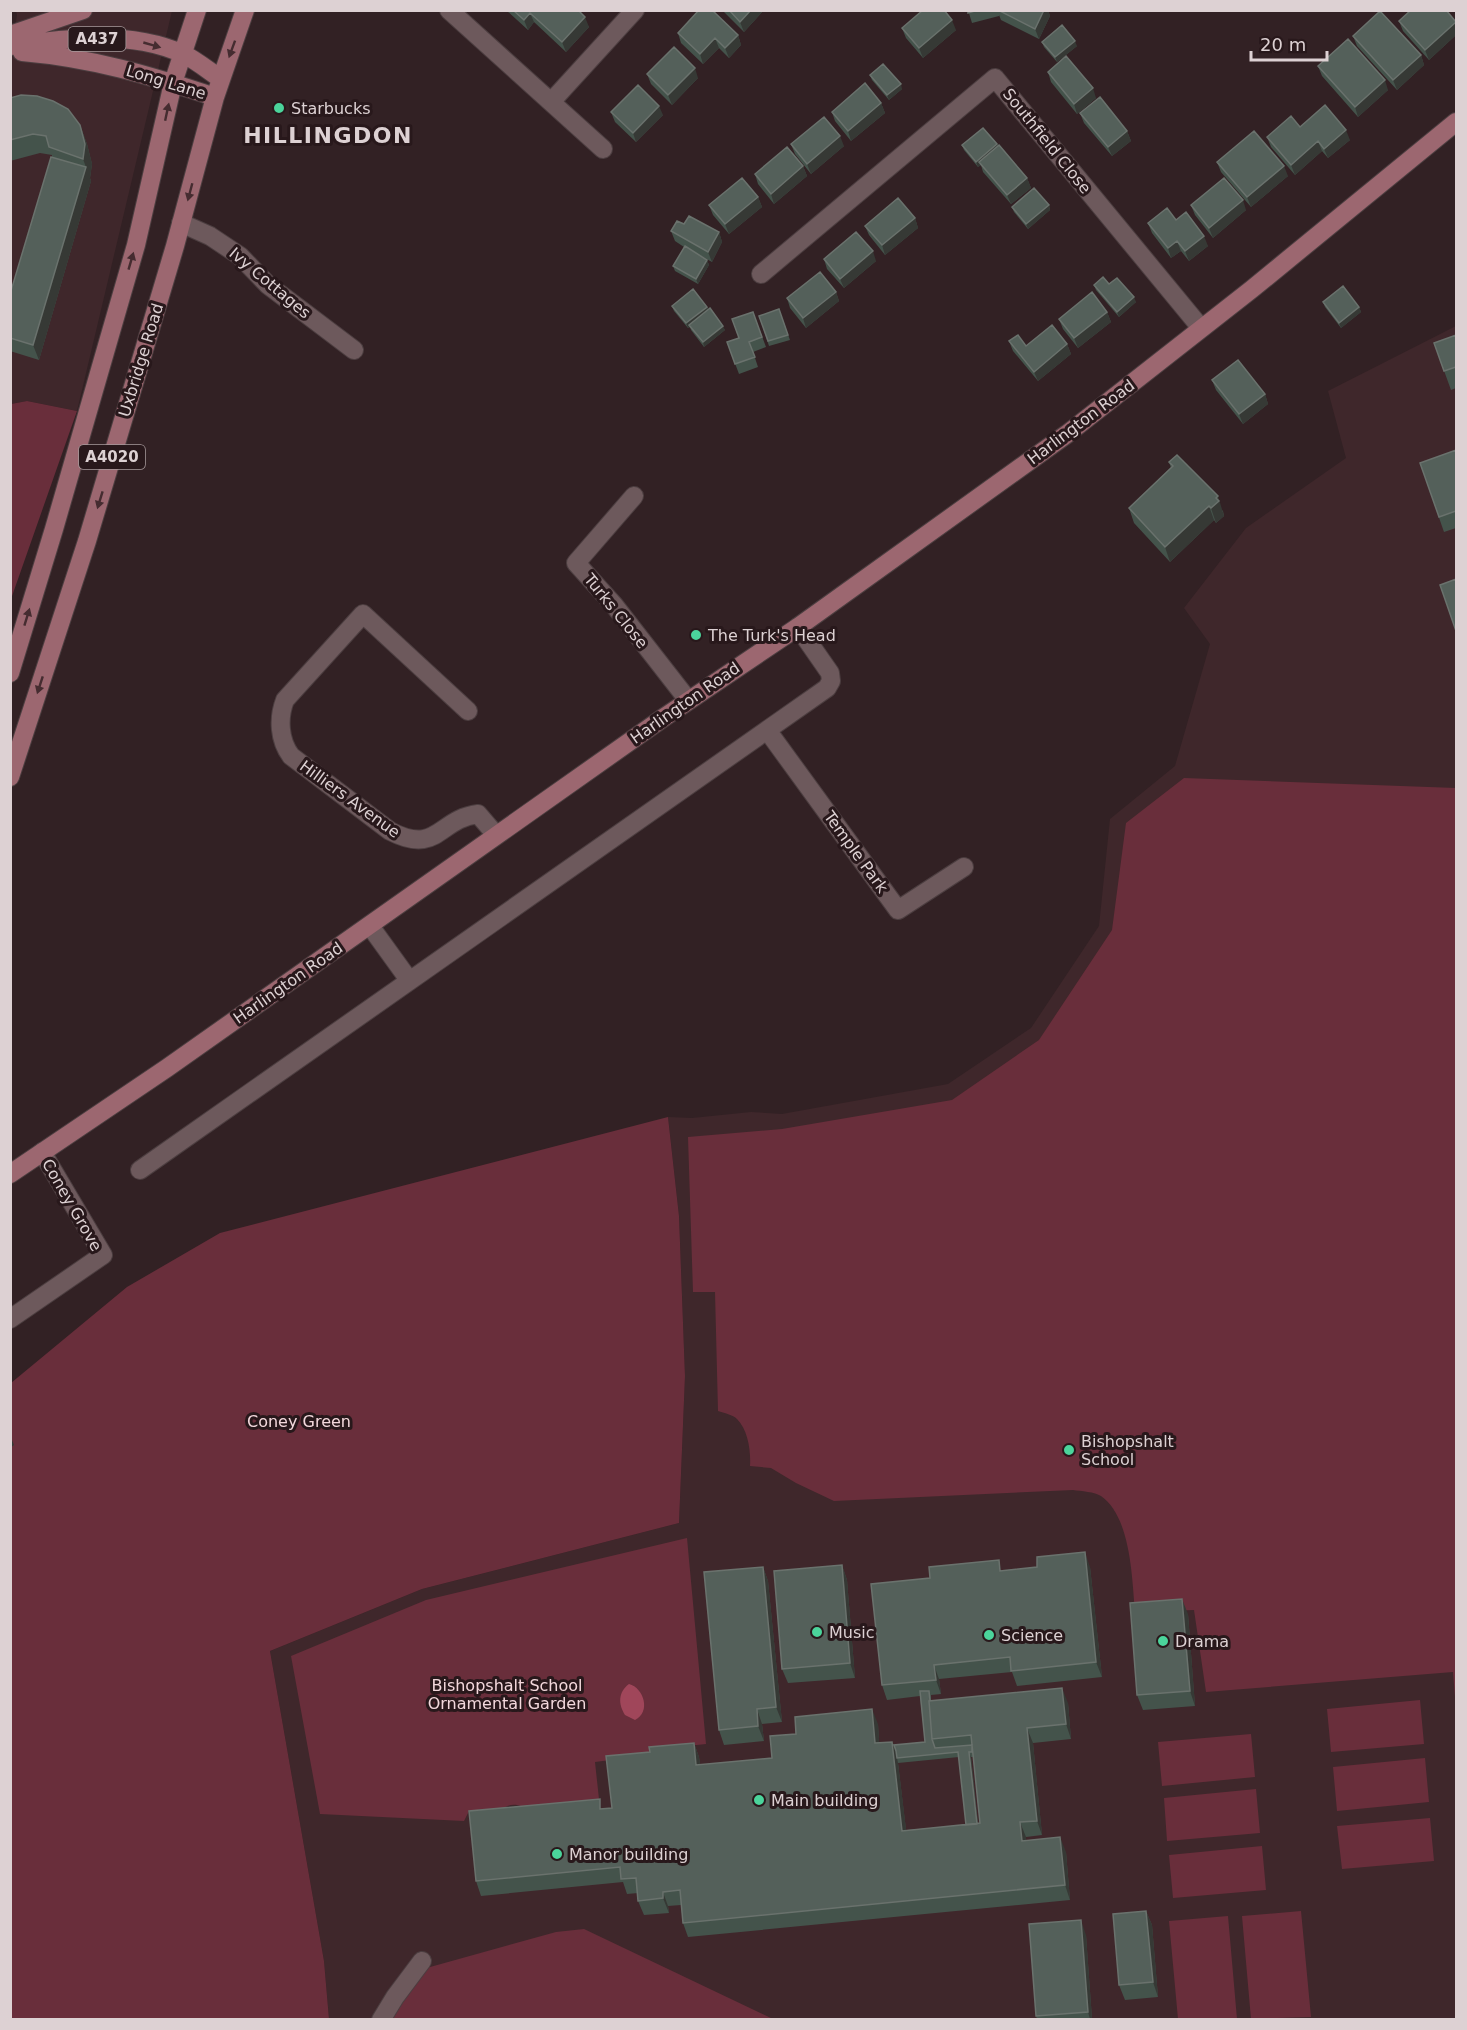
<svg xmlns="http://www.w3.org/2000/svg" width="1467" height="2030" viewBox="0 0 1467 2030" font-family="'DejaVu Sans',sans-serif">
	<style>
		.built { fill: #3f272b }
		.green { fill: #692e3b }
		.water { fill: #a0465a }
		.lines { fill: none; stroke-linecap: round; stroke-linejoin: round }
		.minor-casing { stroke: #4c3e40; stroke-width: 20 }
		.major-casing { stroke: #4c3e40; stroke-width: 20 }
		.minor { stroke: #6d595c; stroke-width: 18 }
		.major { stroke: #9c6770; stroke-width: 18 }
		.wall { fill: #44534b; fill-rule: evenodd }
		.shaded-wall { fill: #363935 }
		.building { fill: #54605a; stroke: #6a726d; stroke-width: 1.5 }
		.oneway { fill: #452c30 }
		.poi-dot { fill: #4bd49b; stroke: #28181b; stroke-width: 2 }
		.labels { text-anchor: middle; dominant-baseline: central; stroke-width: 6; stroke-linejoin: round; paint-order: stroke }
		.shield { fill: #28181b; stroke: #a79a9c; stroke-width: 1.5 }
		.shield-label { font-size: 15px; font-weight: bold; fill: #ddd1d3 }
		.street-label { font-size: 16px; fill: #ddd1d3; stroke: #28181b }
		.poi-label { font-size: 16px; fill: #ddd1d3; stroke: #28181b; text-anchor: start }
		.park-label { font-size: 16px; fill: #f3d8dc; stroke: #28181b }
		.district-label { font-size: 22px; font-weight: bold; letter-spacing: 1.5px; fill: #ddd1d3; stroke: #28181b }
	</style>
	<rect width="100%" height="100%" fill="#322124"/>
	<path class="built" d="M16,11H172L77,411L27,401L11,404L10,60L17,15Z
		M1456,326V2019H329L324,1961L270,1651L422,1589L679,1523L685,1376L679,1216L668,1117L692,1118L751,1112L782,1114L948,1084L1031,1028L1099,926L1110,819L1175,766L1210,644L1184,608L1246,528L1346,458L1328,391Z"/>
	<path class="green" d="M27,401L77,411L11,599V404Z
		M1184,778L1456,788V1710L1453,1672L1206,1692L1194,1610L1135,1612C1132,1578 1131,1517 1101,1496C1095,1492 1081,1491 1073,1490L834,1501L796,1483L771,1468L750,1466C751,1451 748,1430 737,1419C733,1415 724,1413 718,1411L715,1292H693L688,1137L782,1129L952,1100L1039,1040L1112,930L1126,823Z
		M668,1117L679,1216L685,1376L679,1523L422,1589L270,1651L324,1961L329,2019L11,2020V1383L127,1287L220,1233Z
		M687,1538L706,1744L660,1749L657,1754L595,1762L599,1799L524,1807C507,1801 507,1809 492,1812L486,1809L469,1811L464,1821L320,1814L291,1656L426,1600Z
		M1420,1700L1424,1744L1331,1752L1327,1709Z
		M1251,1734L1255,1777L1162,1786L1158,1742Z
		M1425,1758L1429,1802L1337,1811L1333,1767Z
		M1256,1789L1260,1833L1167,1841L1164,1798Z
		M1430,1818L1434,1861L1342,1869L1337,1826Z
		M1262,1846L1266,1890L1173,1898L1169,1855Z
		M1301,1911L1311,2017L1251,2019L1242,1916Z
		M1228,1916L1237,2019H1178L1169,1921Z
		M584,1929L773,2019L392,2020L423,1969L556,1932Z"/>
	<path class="water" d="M629,1684C644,1688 651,1712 635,1720L625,1715C618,1704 618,1692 629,1684Z"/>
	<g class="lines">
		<defs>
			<path id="minor" d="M449,10L603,149
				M551,102L635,10
				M181,223L210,236L240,256L268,285L354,350
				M761,274L995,78L1201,328
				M634,496L576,563L614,605L688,700
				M468,711L363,614L285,700C278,718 279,740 291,756L390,831C438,856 438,819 478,814L496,835
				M767,730L898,910L964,867
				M370,926L409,980
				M140,1170L827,688L831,681L830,673L798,627
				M10,1319L103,1255L42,1152
				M381,2020L395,1997L422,1961"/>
			<path id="major" d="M10,35L83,10
				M10,46C65,38 131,30 183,54C196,60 209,71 221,79
				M22,52C92,58 149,75 215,97
				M10,673L54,529L136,245L173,83L197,10
				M10,777L87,541L175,246L215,97L245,10
				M10,1174L167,1068L663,718L798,627L1067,434L1252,289L1456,122"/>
		</defs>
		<use href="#minor" class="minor-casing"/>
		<use href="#major" class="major-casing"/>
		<use href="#minor" class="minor"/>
		<use href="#major" class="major"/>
	</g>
	<path class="wall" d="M506,10H578L589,27L566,52L534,22L528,30Z
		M722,10H764L744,32Z
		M968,10H1048L1050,16L1039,39L1001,20L999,15V16L972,23Z
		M1399,21L1456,23V35L1429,60L1403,31Z
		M902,28L956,30L923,58L906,38Z
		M678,33L738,35L741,45L729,58L719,48L703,64L681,43Z
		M1353,36L1421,55L1424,65L1397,90L1357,46Z
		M1042,42L1077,46L1057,62L1044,47Z
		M1318,66L1388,90L1358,117L1322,76Z
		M1048,72L1096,98L1077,114L1051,82Z
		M647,74L698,78L672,105L651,84Z
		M870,75L902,89L889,100L872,80Z
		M10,98L80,125L87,144L92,164L90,178L91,181L39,360L10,351V294L52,157V155L40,153L10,161Z
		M881,103L885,113L851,141L835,121L832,112Z
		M611,112L663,115L636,142L615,122Z
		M1080,113L1127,131L1131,141L1112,156L1084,123Z
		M1300,127L1350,140L1328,158L1322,151L1295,175L1271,147L1267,137Z
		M791,144L844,146L811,174L795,154Z
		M997,144L1027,178L1031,188L1011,204L983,172L981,165L978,167L964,150L962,145Z
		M1217,162L1288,176L1251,207L1221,172Z
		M803,166L807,176L774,204L758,184L755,174Z
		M758,197L762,207L729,234L713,215L709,205Z
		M1049,205L1050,210L1028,229L1014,212L1012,207Z
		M1191,205L1246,210L1213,238L1195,215Z
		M915,218L918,228L885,255L869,235L865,226Z
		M1176,220L1208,246L1189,261L1181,251L1171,258L1152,233L1148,223Z
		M684,224L719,232L722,242L712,262L694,252L707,260L709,265L698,284L675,271L673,266L684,247L675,241L671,231Z
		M824,259L876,261L844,288L827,269Z
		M1109,284L1136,302L1119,317L1096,290L1094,285Z
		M836,292L839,301L806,328L790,308L787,298Z
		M1323,302L1359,307L1361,312L1341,328L1325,307Z
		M672,306L707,307L708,309L725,330L704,347L691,330L690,327L688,328L674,311Z
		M779,309L790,340L769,346L759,316Z
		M753,312L766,347L753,352L758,367L739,374L727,342L739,338Z
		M1107,312L1111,322L1078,348L1063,329L1059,319Z
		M1456,335V388L1451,390L1434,343Z
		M1009,341L1026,346L1067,344L1071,354L1038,381L1013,351Z
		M1212,380L1265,394L1268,404L1243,424L1216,390Z
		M1456,450V528L1444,532L1420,463Z
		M1169,462L1223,511L1224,516L1216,523L1214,520L1170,562L1134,523L1129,508L1171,468Z
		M842,1565L847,1580L855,1678L788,1683L782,1669Z
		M763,1567L768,1581L782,1722L762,1724L764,1741L724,1745L719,1730Z
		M1090,1567L1102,1677L1017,1686L1012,1672L939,1679L941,1694L931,1695V1701L1068,1703L1071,1739L1033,1743L1042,1835L1026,1837V1840L1066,1852L1070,1900L688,1937L683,1923L681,1905L668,1906L669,1913L644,1915L638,1901V1893L627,1894L623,1882L481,1896L476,1881L603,1808H612L650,1752L694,1743L699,1757L700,1765L772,1758L796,1734L878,1724L879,1743L892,1742L894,1745L925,1742L920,1696L887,1700L882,1685L1002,1570ZM959,1757L966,1825L906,1830L898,1763ZM971,1757H973L980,1823H978Z
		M1188,1614L1195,1706L1143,1710L1137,1695Z
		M1146,1911L1152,1925L1158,1997L1125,2000L1119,1985Z
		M1086,1935L1092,2019H1037L1036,2016Z"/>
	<path class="shaded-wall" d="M751,10H764L744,32L740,22Z
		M1044,10H1048L1050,16L1039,39L1035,29Z
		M530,13L534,22L528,30L524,20Z
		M585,17L589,27L566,52L562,42Z
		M952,20L956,30L923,58L919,48Z
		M1456,22V35L1429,60L1425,50Z
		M738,35L741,45L729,58L725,48Z
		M715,38L719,48L703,64L700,54Z
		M1075,41L1077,46L1057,62L1055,57Z
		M1421,55L1424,65L1397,90L1393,80Z
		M695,68L698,78L672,105L668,95Z
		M1385,80L1388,90L1358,117L1355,107Z
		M901,84L902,89L889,100L887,95Z
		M1093,88L1096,98L1077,114L1074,104Z
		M881,103L885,113L851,141L848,131Z
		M659,106L663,115L636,142L633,133Z
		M80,125L87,144L92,164L90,178L83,159Z
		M1346,130L1350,140L1328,158L1324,149Z
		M1127,131L1131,141L1112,156L1108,147Z
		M840,136L844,146L811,174L807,164Z
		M1318,141L1322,151L1295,175L1291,165Z
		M997,144L999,149L979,162L981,165L978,167L976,162Z
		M803,166L807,176L774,204L771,194Z
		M1284,166L1288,176L1251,207L1247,197Z
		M86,167L91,181L39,360L33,345Z
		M1027,178L1031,188L1011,204L1007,195Z
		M758,197L762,207L729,234L725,224Z
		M1243,200L1246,210L1213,238L1209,228Z
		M1049,205L1050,210L1028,229L1026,224Z
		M915,218L918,228L885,255L882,245Z
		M719,232L722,242L712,262L708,252Z
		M1204,236L1208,246L1189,261L1185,251Z
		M1177,241L1181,251L1171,258L1168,248Z
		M873,251L876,261L844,288L840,279Z
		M707,260L709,265L698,284L696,279Z
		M836,292L839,301L806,328L803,318Z
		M1134,297L1136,302L1119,317L1117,312Z
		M707,307L709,311L689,325L690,327L688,328L686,323Z
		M1359,307L1361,312L1341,328L1339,323Z
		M1107,312L1111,322L1078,348L1074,338Z
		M723,326L725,330L704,347L703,342Z
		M1067,344L1071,354L1038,381L1034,372Z
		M1265,394L1268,404L1243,424L1239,414Z
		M1218,496L1224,516L1216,523L1211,508L1216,498Z
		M1209,506L1214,520L1170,562L1165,547Z
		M10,1435L14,1445L10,1448Z
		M1085,1552L1090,1567L1102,1677L1096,1662Z
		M842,1565L847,1580L855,1678L850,1663Z
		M763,1567L768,1581L782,1722L776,1707Z
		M1182,1599L1188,1614L1195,1706L1190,1691Z
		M934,1665L939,1679L941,1694L936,1680Z
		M1062,1688L1068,1703L1071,1739L1066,1724Z
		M757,1709L762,1724L764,1741L758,1726Z
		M872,1709L878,1724L880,1753L875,1743Z
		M1027,1728L1033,1743L1042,1835L1037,1821Z
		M892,1742L898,1756L897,1758L898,1763L908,1845L902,1831Z
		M694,1743L699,1757L702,1780L696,1765Z
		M969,1752L971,1757L979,1838L977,1833Z
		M1020,1822L1026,1837L1027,1855L1022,1841Z
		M1060,1837L1066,1852L1070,1900L1065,1885Z
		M663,1892L668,1906L669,1913L663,1898Z
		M1146,1911L1152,1925L1158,1997L1153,1982Z
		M1081,1920L1086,1935L1092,2019H1090L1088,2012Z"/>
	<path class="building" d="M513,10H578L585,17L562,42L530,13L524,20Z
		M699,10H712L738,35L725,48L715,38L700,54L678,33Z
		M729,10H751L740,22Z
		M923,10H944L952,20L919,48L902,28Z
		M968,10H978L968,13Z
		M998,10H1044L1035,29Z
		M1411,10H1446L1456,22L1425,50L1399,21Z
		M1380,11L1421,55L1393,80L1353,36Z
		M1062,25L1075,41L1055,57L1042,42Z
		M1348,39L1385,80L1355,107L1318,66Z
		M674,47L695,68L668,95L647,74Z
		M1066,56L1093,88L1074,104L1048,72Z
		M883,64L901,84L887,95L870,75Z
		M865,83L881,103L848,131L832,112Z
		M638,85L659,106L633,133L611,112Z
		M21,95L37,96L53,101L68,109L80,125L85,144L83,159L49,147L46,136L33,134L10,140V98Z
		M1100,97L1127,131L1108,147L1080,113Z
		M1325,105L1346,130L1324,149L1318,141L1291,165L1267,137L1291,116L1300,127Z
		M824,117L840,136L807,164L791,144Z
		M983,128L997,144L976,162L962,145Z
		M1254,131L1284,166L1247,197L1217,162Z
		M999,145L1027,178L1007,195L979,162Z
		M787,147L803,166L771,194L755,174Z
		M51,157L86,167L33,345L10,338V294Z
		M742,178L758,197L725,224L709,205Z
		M1224,178L1243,200L1209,228L1191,205Z
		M1034,188L1049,205L1026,224L1012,207Z
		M898,198L915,218L882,245L865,226Z
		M1167,208L1176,220L1186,212L1204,236L1185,251L1177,241L1168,248L1148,223Z
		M689,216L719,232L708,252L671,231L677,221L684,224Z
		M856,232L873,251L840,279L824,259Z
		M685,246L707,260L696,279L673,266Z
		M820,272L836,292L803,318L787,298Z
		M1103,277L1109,284L1117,278L1134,297L1117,312L1094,285Z
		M1343,286L1359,307L1339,323L1323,302Z
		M693,289L707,307L686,323L672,306Z
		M1092,292L1107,312L1074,338L1059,319Z
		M710,308L723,326L703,342L689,325Z
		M779,309L788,335L768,341L759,316Z
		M753,312L762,337L749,342L755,357L735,364L727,342L739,338L732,319Z
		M1052,325L1067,344L1034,372L1009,341L1018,335L1026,346Z
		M1456,335V367L1444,371L1434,343Z
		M1238,360L1265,394L1239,414L1212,380Z
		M1456,450V511L1439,517L1420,463Z
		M1177,455L1218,496L1216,498L1219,501L1211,508L1209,506L1165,547L1129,508L1173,466L1169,462Z
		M1456,579V631L1440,585Z
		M1085,1552L1096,1662L1011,1671L1010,1657L934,1665L936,1680L882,1685L871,1584L930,1578L929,1567L999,1560L1000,1571L1037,1567V1557Z
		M842,1565L850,1663L782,1669L774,1571Z
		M763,1567L776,1707L757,1709L758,1726L719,1730L704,1572Z
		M1182,1599L1190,1691L1137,1695L1130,1603Z
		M1062,1688L1066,1724L1027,1728L1037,1821L1020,1822L1022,1841L1060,1837L1065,1885L683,1923L680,1890L663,1892V1898L638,1901L636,1878L621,1879L620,1867L476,1881L469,1811L600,1799V1809L612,1808L606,1756L650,1752L649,1747L694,1743L696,1765L772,1758L770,1736L796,1734L795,1717L872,1709L875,1743L892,1742L902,1831L980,1823L971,1735L932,1739L929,1701Z
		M920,1691H929L930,1701H929L932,1739L935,1748L972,1745V1752H969L977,1824L966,1825L958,1752L897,1758L896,1751L894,1745L925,1742Z
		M1146,1911L1153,1982L1119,1985L1113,1914Z
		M1081,1920L1088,2012L1036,2016L1029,1924Z"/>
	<defs><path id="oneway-solid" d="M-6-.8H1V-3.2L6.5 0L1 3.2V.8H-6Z" transform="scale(1.5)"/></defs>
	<g class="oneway">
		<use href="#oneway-solid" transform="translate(152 45) rotate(16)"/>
		<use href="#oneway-solid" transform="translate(232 49) rotate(110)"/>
		<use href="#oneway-solid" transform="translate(167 112) rotate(-78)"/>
		<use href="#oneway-solid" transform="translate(190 192) rotate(105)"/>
		<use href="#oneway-solid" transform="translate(131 261) rotate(-74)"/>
		<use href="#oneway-solid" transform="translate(100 500) rotate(107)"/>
		<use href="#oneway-solid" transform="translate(27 617) rotate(-73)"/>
		<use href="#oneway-solid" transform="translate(40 685) rotate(108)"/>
	</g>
	<g class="poi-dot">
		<circle cx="279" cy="108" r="6"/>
		<circle cx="696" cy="635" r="6"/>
		<circle cx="1069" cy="1450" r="6"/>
		<circle cx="817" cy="1632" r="6"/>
		<circle cx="989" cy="1635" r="6"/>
		<circle cx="1163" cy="1641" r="6"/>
		<circle cx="759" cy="1800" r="6"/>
		<circle cx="557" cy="1854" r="6"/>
	</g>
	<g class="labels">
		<g class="shield">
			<rect x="68.5" y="27" width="57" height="24" rx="4.5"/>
			<rect x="79" y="445" width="66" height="24" rx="4.5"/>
		</g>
		<g class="shield-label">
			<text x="97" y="39">A437</text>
			<text x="112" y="457">A4020</text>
		</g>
		<g class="street-label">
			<text transform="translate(166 82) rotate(17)">Long Lane</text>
			<text transform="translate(1047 141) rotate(51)">Southfield Close</text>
			<text transform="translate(270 283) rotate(40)">Ivy Cottages</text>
			<text transform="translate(141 360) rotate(-73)">Uxbridge Road</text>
			<text transform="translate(1081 422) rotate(-37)">Harlington Road</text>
			<text transform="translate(616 611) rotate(51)">Turks Close</text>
			<text transform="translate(685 703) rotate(-35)">Harlington Road</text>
			<text transform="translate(350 799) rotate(36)">Hilliers Avenue</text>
			<text transform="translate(856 852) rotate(54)">Temple Park</text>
			<text transform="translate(288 983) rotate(-35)">Harlington Road</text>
			<text transform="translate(72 1205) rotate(60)">Coney Grove</text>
		</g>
		<g class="poi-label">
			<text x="291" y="108">Starbucks</text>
			<text x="708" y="635">The Turk's Head</text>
			<text x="1081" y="1441">Bishopshalt<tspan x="1081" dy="18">School</tspan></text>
			<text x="829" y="1632">Music</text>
			<text x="1001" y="1635">Science</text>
			<text x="1175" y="1641">Drama</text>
			<text x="771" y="1800">Main building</text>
			<text x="569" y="1854">Manor building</text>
		</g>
		<g class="park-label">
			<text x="299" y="1421">Coney Green</text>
			<text x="507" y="1685">Bishopshalt School<tspan x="507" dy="18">Ornamental Garden</tspan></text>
		</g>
		<g class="district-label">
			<text x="328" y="135">HILLINGDON</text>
		</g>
	</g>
	<rect width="1467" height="2030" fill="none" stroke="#ddd1d3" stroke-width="24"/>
	<path d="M1251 51v9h76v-9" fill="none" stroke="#ddd1d3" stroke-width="3"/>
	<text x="1260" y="51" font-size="18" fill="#ddd1d3" stroke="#28181b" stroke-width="4.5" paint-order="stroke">20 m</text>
</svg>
